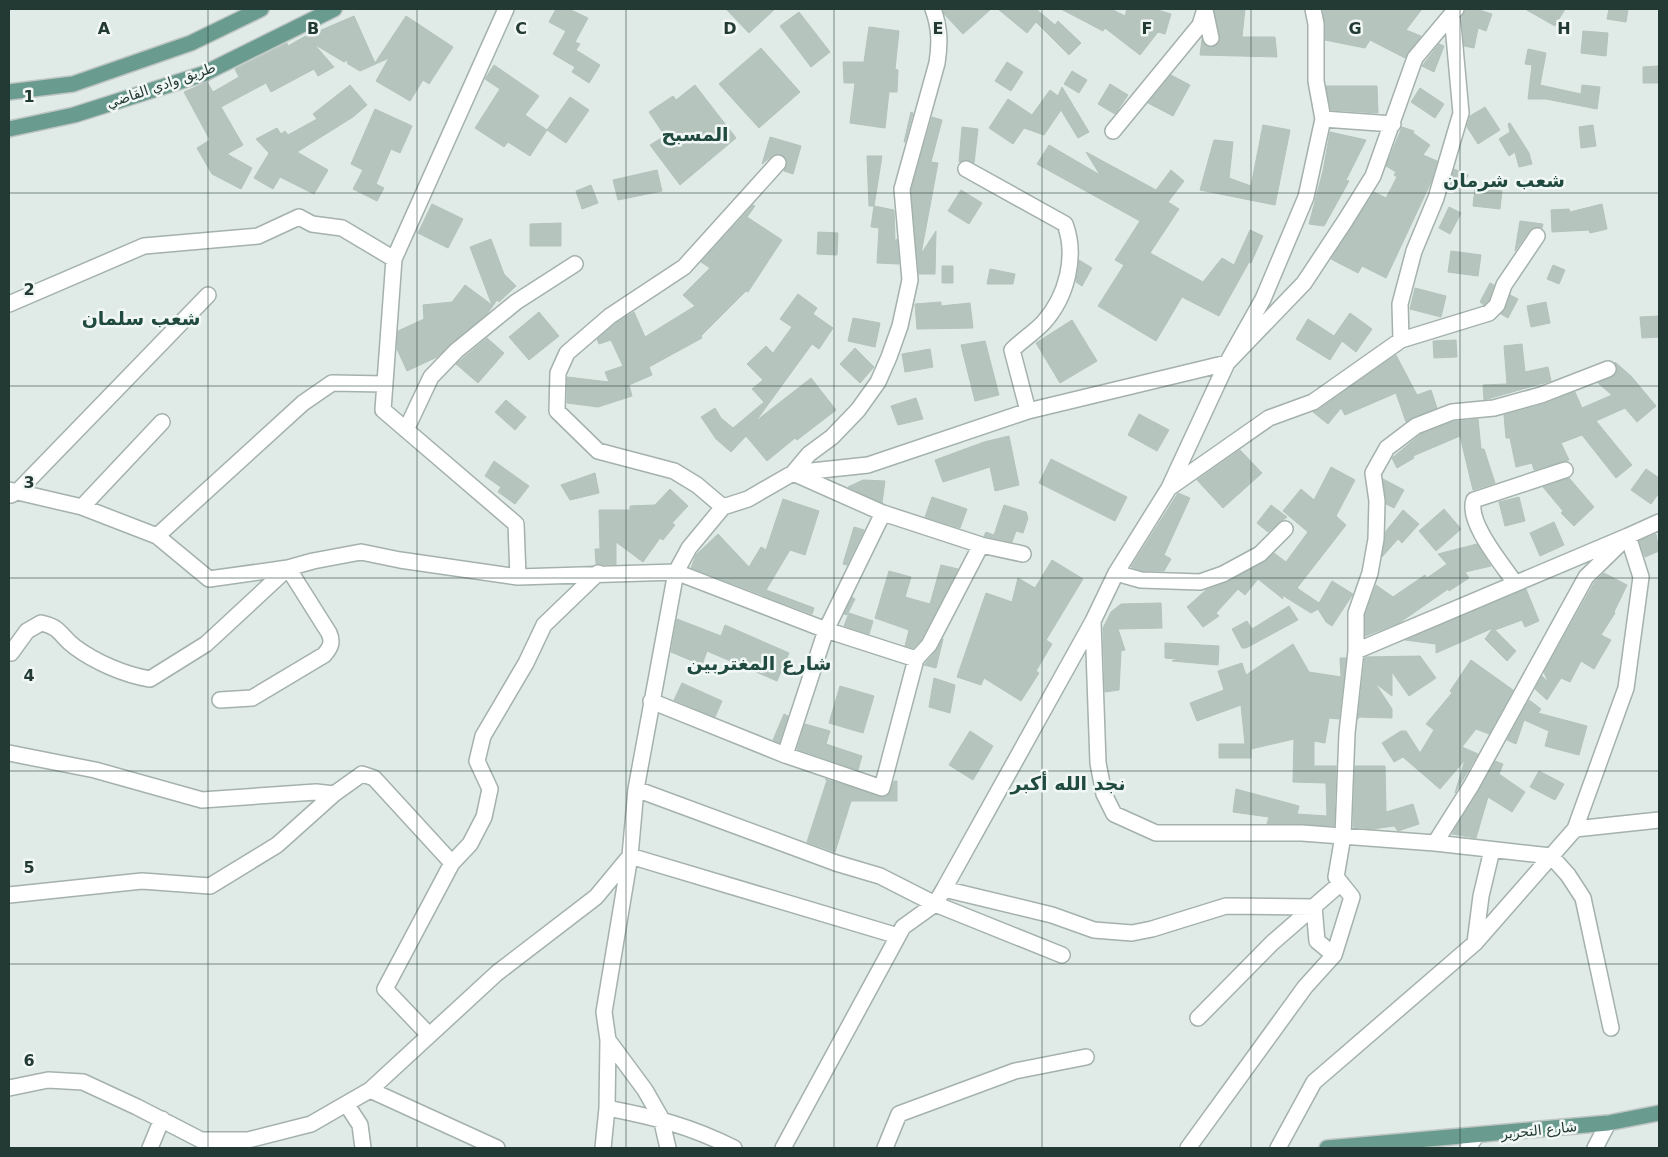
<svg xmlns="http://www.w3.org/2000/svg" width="1668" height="1157" viewBox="0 0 1668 1157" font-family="'DejaVu Sans','Noto Naskh Arabic',sans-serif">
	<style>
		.building { fill: #b6c4be; stroke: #b3c3bc }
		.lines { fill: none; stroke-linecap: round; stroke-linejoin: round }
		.minor-casing { stroke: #a4b1ad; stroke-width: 18 }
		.major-casing { stroke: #bdc4c2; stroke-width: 18 }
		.minor { stroke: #fff; stroke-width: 15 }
		.major { stroke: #699b8e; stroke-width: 15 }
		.grid { fill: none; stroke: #233933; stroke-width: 1; stroke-opacity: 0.55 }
		.labels { text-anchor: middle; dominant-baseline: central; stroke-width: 5; stroke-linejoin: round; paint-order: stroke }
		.street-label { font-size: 14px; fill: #233933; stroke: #f0f7f4 }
		.district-label { font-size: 19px; font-weight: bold; fill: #20493f; stroke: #f0f7f4 }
		.grid-label { font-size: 16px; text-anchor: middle; font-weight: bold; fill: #233933; stroke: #f0f7f4; stroke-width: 5; stroke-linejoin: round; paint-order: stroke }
	</style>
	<rect width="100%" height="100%" fill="#e0eae6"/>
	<path class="building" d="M556,9H569L588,18L575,42L580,44L576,50L600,65L589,83L572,72L575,67L553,54L566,31L549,22Z
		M726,9H775L749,33Z
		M943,9H991L963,34L944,14Z
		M998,9H1036L1055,25L1058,21L1081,43L1069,55L1036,22L1027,33Z
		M1061,9H1111L1125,16L1127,9H1154L1171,14L1165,34L1158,32L1140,55L1105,28L1103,31Z
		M1214,9H1245L1242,37H1275L1277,57L1200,55L1202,39L1209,47L1217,45L1220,40Z
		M1323,9H1422L1406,30L1421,36L1405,58L1370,40L1365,48L1325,40Z
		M1465,9H1476L1492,14L1486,31L1478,28L1474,48L1464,46L1462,17Z
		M1525,9H1565L1555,26Z
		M1609,9H1628L1626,22L1607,19Z
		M799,12L830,52L811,67L780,26Z
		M354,16L375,63L406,16L453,47L429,84L423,80L410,101L376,81L389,58L360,71L348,64L347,60L344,62L314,44L334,67L318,76L314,69L271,92L266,83L221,107L243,145L227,154L252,168L241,189L212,174L197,148L210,140L184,92L207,82L213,92L239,77L235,69L287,43L288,46L318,29L319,31Z
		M869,27L899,31L895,69L898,70L897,92H889L885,128L850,123L855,83H844L843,62H864Z
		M1583,31L1608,33L1606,56L1581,53Z
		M1439,44L1444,46L1434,72L1422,66Z
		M761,48L800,92L759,128L719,84Z
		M1528,49L1546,53L1540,85L1581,94L1582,85L1600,87L1597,109L1546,99H1528L1532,65L1525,64Z
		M1007,62L1023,72L1011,91L995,81Z
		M494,65L539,96L525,115L547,130L530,156L508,142L504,147L475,128L500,89L485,79Z
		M1658,66L1659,83H1643V67Z
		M1072,71L1087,80L1079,93L1064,84Z
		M1171,75L1190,85L1173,116L1148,103Z
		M1110,84L1128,95L1115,114L1098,104Z
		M350,85L367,105L353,117L297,152L328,170L314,194L280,177L273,189L254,178L269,153L256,139L277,128L281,134L285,131L288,135L317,119L313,114Z
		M695,85L736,138L680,185L650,145L665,136L649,112L673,96L676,100Z
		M1326,86H1377L1378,113L1331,110Z
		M1062,87L1089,132L1078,138L1061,110L1044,135L1024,128L1013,144L989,128L1008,99L1032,115L1050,90L1058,96Z
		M1420,88L1444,104L1435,118L1411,102Z
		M570,97L589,110L566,143L547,130Z
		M1485,107L1500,130L1478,144L1467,127L1470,116Z
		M375,109L412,126L400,153L391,149L376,184L384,188L377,201L353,189L363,170L351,164Z
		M911,112L913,113L905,142H904Z
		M932,117L942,120L931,162L938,163L921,254L936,231L935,274H919L911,190Z
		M1510,123L1529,153L1532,164L1519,167L1515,152L1509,156L1499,139L1510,132L1508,124Z
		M1263,125L1290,130L1275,205L1200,190L1214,140L1233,142L1229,178L1251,186Z
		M1593,125L1596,146L1581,148L1579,127Z
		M962,127L978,129L974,163L966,160L959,162Z
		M1402,127L1414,131L1413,133L1430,145L1423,155L1437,161L1431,182L1386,278L1362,266L1358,273L1331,259L1374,192L1386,198L1397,177L1394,175L1396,172L1386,166Z
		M1330,132L1366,140L1346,180L1349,181L1324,226L1309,224L1323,171Z
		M770,137L801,146L793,174L784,171L787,161L780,154H775L762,164Z
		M1049,145L1100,175L1086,152L1156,190L1171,170L1184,181L1168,202L1179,209L1150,253L1203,282L1222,258L1234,265L1250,230L1263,236L1251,263L1249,262L1219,316L1182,297L1156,341L1098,306L1124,265L1115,260L1140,221L1037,164Z
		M867,156H882L874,206L894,210L895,242L897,239L899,264L877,263L879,228L871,227L874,206H869Z
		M1454,169L1468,175L1462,189L1450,184Z
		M657,170L662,191L618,200L613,180Z
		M591,185L598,203L582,209L576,191Z
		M1475,188L1502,191L1500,209L1473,206Z
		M961,190L982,203L969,224L948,211Z
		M432,204L463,219L448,248L418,233Z
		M1602,204L1607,229L1590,233L1589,230L1552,232L1551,210L1569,209L1570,212Z
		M753,205L755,206L747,217L782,240L748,292L746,291L701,336L702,338L649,367L652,375L629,385L632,396L598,407L567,403V377L609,382L605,372L623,366L611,340L599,344L597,339L616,323L634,312L645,337L695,306L683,295L710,268L701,262Z
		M1449,207L1461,213L1450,234L1439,228Z
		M1520,221L1543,224L1542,228L1537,227L1530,230L1515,251Z
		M561,223V246H530V224Z
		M818,232L838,233L837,255L817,254Z
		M491,239L504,274L516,286L499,302L497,300L487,314L437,357L407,371L397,349L398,331L424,319L423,305L452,302L465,285L492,305L470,247Z
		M1451,251L1481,255L1478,276L1448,272Z
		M1079,260L1092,268L1082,286L1076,282Z
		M1553,265L1565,270L1559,284L1547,279Z
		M942,266H953V283H942Z
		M990,269L1015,274L1013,284H987Z
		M1490,283L1494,285L1489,300L1484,305L1480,302Z
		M1415,288L1446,296L1441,317L1410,309Z
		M798,294L817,308L813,314L833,328L819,349L812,344L756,421L811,378L836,410L797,440L795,438L767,461L746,436L731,452L716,439L701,417L715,408L721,418L733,428L764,402L752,389L763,380L747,364L766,346L773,353L792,327L780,319Z
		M1510,295L1518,299L1508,318L1501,314Z
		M941,302V306L970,303L973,328L917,329L915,304Z
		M1546,302L1550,323L1531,327L1527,306Z
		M539,312L559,336L529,360L509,337Z
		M1350,313L1372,329L1356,352L1342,341L1330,360L1296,339L1308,319L1334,336Z
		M1659,316V337L1642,338L1640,317Z
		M853,318L880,323L875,347L848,341Z
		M1072,320L1097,361L1060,383L1036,343Z
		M487,338L504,353L478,383L456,364Z
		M1456,340L1457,357L1434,358L1433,341Z
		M985,341L999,395L975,401L961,345Z
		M1522,344L1525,372L1548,367L1551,381L1484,400L1483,385L1507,384L1504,346Z
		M855,348L874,367L860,383L840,364Z
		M930,349L933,367L905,372L902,354Z
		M1396,355L1417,395L1431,390L1437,408L1406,422L1396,393L1345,415L1341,408L1328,424L1313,412Z
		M1615,362L1631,376L1656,406L1637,422L1625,408L1596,421L1632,465L1616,478L1582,435L1561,443L1569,460L1534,470L1532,463L1516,467L1510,438H1506L1504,415L1544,404L1575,392L1582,408L1612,395L1598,383L1616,374L1617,370Z
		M916,398L923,419L898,425L891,406Z
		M506,400L526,417L515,430L495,412Z
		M1139,414L1169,430L1157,451L1128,435Z
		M1478,419L1481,449H1484L1495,483L1473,490L1460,436L1413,456L1414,458L1397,468L1392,458L1421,434L1452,422Z
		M1009,436L1019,485L995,491L990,467L943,482L935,460L984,442Z
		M1240,450L1262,473L1223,508L1197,480Z
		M1051,459L1127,497L1115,521L1039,483Z
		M494,461L529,486L515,504L498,492L501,487L485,476Z
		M1331,467L1355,480L1336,516L1346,525L1297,588L1319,603L1332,581L1353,594L1332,626L1326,622L1318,609L1311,613L1282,595L1283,599L1258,579L1245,595L1238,589L1216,613L1219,616L1203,627L1187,607L1206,590L1227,582L1264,562L1274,553L1286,562L1308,532L1283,511L1301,489L1314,500Z
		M1646,469L1659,478V493L1651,504L1631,490Z
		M595,473L599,493L570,500L561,485Z
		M1569,478L1594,507L1574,526L1561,513L1563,511L1543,487Z
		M1383,479L1404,490L1394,508L1386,504Z
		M863,480L885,481L882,503L848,487Z
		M670,489L688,506L672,523L675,525L663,540L660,538L643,562L616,542V565L596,564L595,549H600L599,510H630V506L655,505Z
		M1178,493L1190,498L1164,555L1171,559L1164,571H1142L1131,567Z
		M932,497L967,509L960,528L925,517Z
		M1519,497L1525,521L1505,526L1499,502Z
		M783,499L819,511L805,555L790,550L766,590L814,608L812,614L691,568L696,555L718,534L749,567L761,547L766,550Z
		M1004,505L1026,512L1028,518L1023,533L1016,531L1012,542L984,536L986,532L994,535Z
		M1271,505L1287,517L1268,532L1257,523Z
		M1444,509L1461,529L1436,551L1419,531Z
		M1403,510L1419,524L1402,543L1398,539L1382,557L1386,531Z
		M1554,522L1564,545L1540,556L1530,533Z
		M854,527L864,530L847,565L843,564Z
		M1656,534L1659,551L1645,557L1639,541Z
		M1477,544L1491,566L1465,572L1469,578L1449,591L1448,589L1399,623L1365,636V615L1376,585L1393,597L1425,575L1427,578L1447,564L1438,554Z
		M1052,560L1083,579L1046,640L1052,644L1036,671L1039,673L1021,701L984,678L981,685L957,677L986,593L1012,602L1018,578L1035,588Z
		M941,565L958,569L921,640L913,648L905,646L909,630L875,618L889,571L911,577L905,597L930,604Z
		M1604,573L1627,585L1614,612L1615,613L1601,635L1611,640L1594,669L1581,661L1570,682L1561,678L1547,700L1535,689L1542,676L1548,682L1544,672L1594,583Z
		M1526,589L1539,621L1525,627L1522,620L1495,630L1516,651L1507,661L1485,639L1493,628L1436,653V644L1405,640Z
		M852,597L855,599L847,615L844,614Z
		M1161,603L1162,628L1118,629L1125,650L1121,651L1119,690L1105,692L1103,628L1111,612L1121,604Z
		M1289,606L1298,620L1246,648H1242L1232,629L1247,621L1252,629Z
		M849,613L873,621L869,634L844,626Z
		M677,619L721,636L725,625L789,653L777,681L707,651L702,665L671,652Z
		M943,639L936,668L924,665L936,651Z
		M1165,643L1219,646L1218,665L1172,661L1177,659L1165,658Z
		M1293,644L1309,672L1341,677L1340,658H1346L1339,719L1329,718L1325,743L1314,741V766H1336L1334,826L1267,824L1269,817L1233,812L1236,789L1299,806L1297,814L1327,816L1326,783L1293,782L1294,739L1251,749V758H1219V744H1245L1241,705L1197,721L1190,703L1224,690L1218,671L1242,663L1246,675Z
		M1420,656L1436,678L1409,696L1392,672V696L1375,683L1392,709V718L1359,717L1358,719L1365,657Z
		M1471,660L1513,690L1489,734L1476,729L1462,747L1478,754L1455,793L1465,760L1440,789L1403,757L1394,762L1382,743L1401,731H1406L1420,753L1434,730L1426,724L1452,693L1450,691Z
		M934,678L955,685L950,713L929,707Z
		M682,683L722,701L715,717L674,700Z
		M840,686L874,696L863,733L829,723Z
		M1529,700L1541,709L1538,713L1587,726L1579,755L1545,746L1549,731L1524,720L1516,744L1507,740Z
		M784,714L788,716L779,743L773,740Z
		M805,724L830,731L826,744L862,756L858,770L797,749Z
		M970,731L993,746L973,780L949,765Z
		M1495,761L1503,764L1499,774L1525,792L1512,812L1488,797L1476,838L1452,834Z
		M1355,766H1385L1386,812L1413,804L1419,824L1398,831L1394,826L1373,829L1353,827Z
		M1539,771L1564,784L1555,800L1530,787Z
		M825,779L884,797L889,794L894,781H897V801H851L835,852L807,842L827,780Z"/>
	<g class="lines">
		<defs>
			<path id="minor" d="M506,9L394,259L383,410L516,524L518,577
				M933,9C940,28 940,44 937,63L902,189L910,280L900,326L889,357L878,382L858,410L832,437L809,454L793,473L883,513L981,545L1023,554
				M1205,10L1211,38
				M1323,119L1393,124
				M1113,131L1200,25L1205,9
				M966,169L1065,224C1077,256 1067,296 1044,322C1035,332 1022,340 1012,350L1028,411
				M9,304L144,246L258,236L299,217L312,224L342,228L394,259
				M1401,340L1400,304L1414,251L1436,198L1461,113L1452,14
				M406,430L431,377L456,351L516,302L575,264
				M1169,488L1269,418L1313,402L1401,340L1489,313L1497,305L1504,285L1537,236
				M9,490L82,507L157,536L209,579L288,568L313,561L361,552L400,560L518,577L676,572L826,630L916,659
				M11,495L18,491L208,295
				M82,507L162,422
				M723,507L697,485L674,471L598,451L557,411L558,373L567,353L610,316L684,267L778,163
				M157,536L303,403L332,383L385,384
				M1116,573L1141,580L1200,582L1223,574L1260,554L1285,529
				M1515,583C1503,565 1466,522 1474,500L1565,470
				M1093,622L1098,763L1104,794L1114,814L1156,833H1302L1435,843L1551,856L1568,875L1583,898L1611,1028
				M1356,651L1628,536L1641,577L1626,688L1575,829
				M11,653L27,631L41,623C61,627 60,636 75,647C95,662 125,675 150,679L206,644L288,568L329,633C333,642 331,647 324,655L252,698L220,700
				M651,701L785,755L882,788L916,659L929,645L981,545
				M9,753L95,770L202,800L316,792L334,794
				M785,755L826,630L883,513
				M636,789L836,863L880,876L935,904L1062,955
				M1435,843L1471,786L1586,577L1628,536L1659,522
				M944,889L1052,915L1094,930L1132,933L1152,929L1226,906L1314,907
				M9,895L142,881L210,886L277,845L334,794L362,774L374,778L452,863
				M1314,907L1317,941L1334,955
				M1475,943L1481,896L1492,850
				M1198,1018L1272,943L1341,883
				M429,1035L385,989L452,863L470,844L484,817L490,789L477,761L483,736L526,663L544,625L598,573
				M608,1040L645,1090L661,1118L668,1148
				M9,1088L48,1080L83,1082L137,1107L201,1140H248L311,1124L370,1090L497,973L596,897L630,856L636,789L676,572L689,548L723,507L748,499L793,473L868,465L1028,411L1227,363L1263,299L1306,197L1323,119L1316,81V24L1313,9
				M370,1090L497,1148
				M347,1105L360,1125L363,1148
				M607,1108C654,1117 690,1126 734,1148
				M150,1148L162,1119
				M603,1148L607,1108L608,1040L604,1012L630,856L898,936
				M783,1148L903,927L935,904L944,889L1093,621L1116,573L1169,488L1227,363L1304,283L1345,221L1373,176L1415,58L1456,9
				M885,1148L899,1114L1015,1071L1086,1057
				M1188,1148L1305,987L1334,955L1352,897L1336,877L1343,836L1347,733L1356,651V613L1370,573L1376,539L1377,501L1373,473L1387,448L1416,426L1452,412L1494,408L1541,395L1608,369
				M1278,1148L1314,1082L1475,943L1575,829L1659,820
				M1468,1148L1476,1136
				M1595,1148L1608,1123"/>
			<path id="major" d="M9,92L73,84L191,43L261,9
				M9,129L74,115L203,74L334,9
				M1327,1148L1608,1123L1659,1113"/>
		</defs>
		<use href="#minor" class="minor-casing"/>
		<use href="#major" class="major-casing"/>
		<use href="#minor" class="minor"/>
		<use href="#major" class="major"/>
	</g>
	<path class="grid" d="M208,9V1148M417,9V1148M626,9V1148M834,9V1148M1042,9V1148M1251,9V1148M1460,9V1148M9,193H1659M9,386H1659M9,578H1659M9,771H1659M9,964H1659"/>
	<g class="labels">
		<g class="street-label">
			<text transform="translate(161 85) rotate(-19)">طريق وادي القاضي</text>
			<text transform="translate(1539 1130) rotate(-6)">شارع التحرير</text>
		</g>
		<g class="district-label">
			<text x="695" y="134">المسبح</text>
			<text x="1504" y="180">شعب شرمان</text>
			<text x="141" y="318">شعب سلمان</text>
			<text x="759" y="663">شارع المغتربين</text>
			<text x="1068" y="783">نجد الله أكبر</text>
		</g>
	</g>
	<g class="grid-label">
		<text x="104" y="34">A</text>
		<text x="313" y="34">B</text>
		<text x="521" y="34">C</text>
		<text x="730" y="34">D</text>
		<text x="938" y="34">E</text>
		<text x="1147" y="34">F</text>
		<text x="1355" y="34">G</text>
		<text x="1564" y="34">H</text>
		<text x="29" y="102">1</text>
		<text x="29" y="295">2</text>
		<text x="29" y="488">3</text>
		<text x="29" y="681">4</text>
		<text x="29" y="873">5</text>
		<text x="29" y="1066">6</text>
	</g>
	<rect width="1668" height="1157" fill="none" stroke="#233933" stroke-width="20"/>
</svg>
